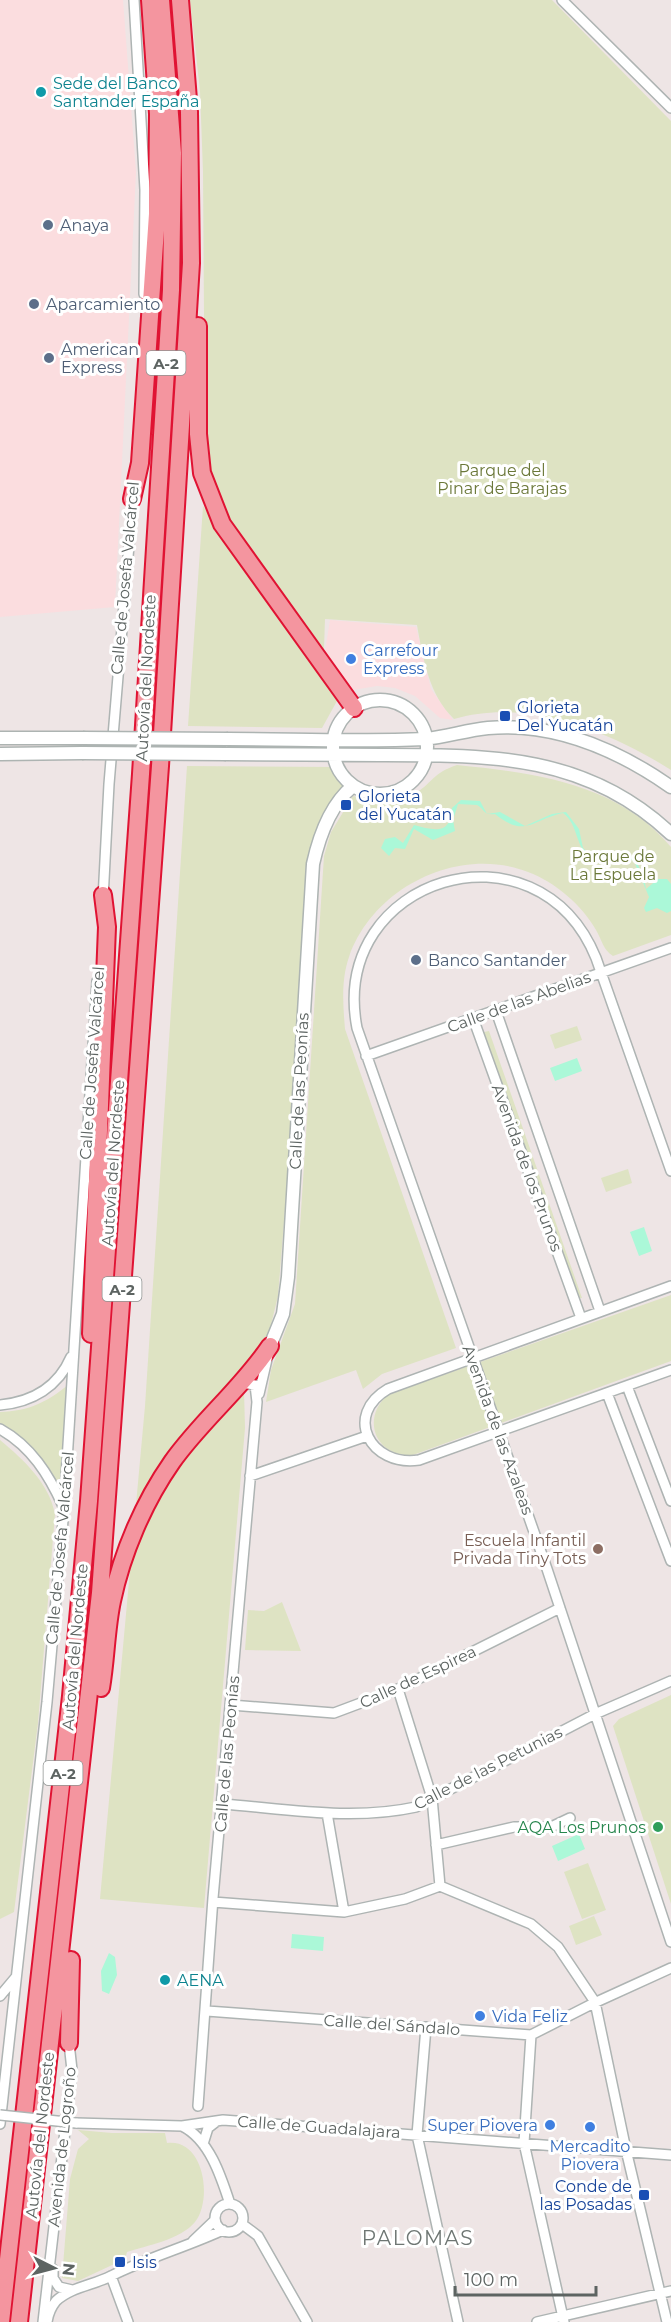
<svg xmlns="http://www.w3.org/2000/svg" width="671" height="2322" viewBox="0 0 671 2322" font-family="Montserrat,sans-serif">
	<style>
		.commercial { fill: #fbdddf }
		.green { fill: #dee3c3 }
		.water { fill: #abf8d8 }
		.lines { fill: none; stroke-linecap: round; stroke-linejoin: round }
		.street-casing { stroke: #aeb4b3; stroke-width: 12 }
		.secondary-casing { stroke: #adb4b2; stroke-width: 15 }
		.highway-casing { stroke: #e01333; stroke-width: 20 }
		.street { stroke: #fff; stroke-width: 9 }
		.secondary { stroke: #fff; stroke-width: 12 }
		.highway { stroke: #f4959f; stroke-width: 16 }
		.street-bridge-casing { stroke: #aeb4b3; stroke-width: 12; stroke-linecap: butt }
		.secondary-bridge-casing { stroke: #adb4b2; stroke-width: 15; stroke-linecap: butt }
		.street-bridge { stroke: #fff; stroke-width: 9 }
		.secondary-bridge { stroke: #fff; stroke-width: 12 }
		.culture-dot { fill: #0f9aa8; stroke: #fff; stroke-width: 2 }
		.service-dot { fill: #5c6f8a; stroke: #fff; stroke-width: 2 }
		.shop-dot { fill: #3f7fe0; stroke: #fff; stroke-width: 2 }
		.transit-dot { fill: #1a4fb4; stroke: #fff; stroke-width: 2 }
		.education-dot { fill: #8d6e63; stroke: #fff; stroke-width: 2 }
		.leisure-dot { fill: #2e9e5b; stroke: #fff; stroke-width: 2 }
		.labels { text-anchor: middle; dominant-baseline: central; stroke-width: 6; stroke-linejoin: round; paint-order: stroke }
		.shield { fill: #fff; stroke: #8e9291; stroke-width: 1.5 }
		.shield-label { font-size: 15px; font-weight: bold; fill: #5d6462 }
		.culture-label { font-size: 16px; fill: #0d838f; stroke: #fff; text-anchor: start }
		.service-label { font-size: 16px; fill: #4e5e75; stroke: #fff; text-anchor: start }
		.park-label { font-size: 16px; fill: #6b7839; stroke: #fff }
		.street-label { font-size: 16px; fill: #5d6462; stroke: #fff }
		.shop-label { font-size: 16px; fill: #366cbe; stroke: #fff; text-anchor: start }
		.transit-label { font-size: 16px; fill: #164399; stroke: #fff; text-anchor: start }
		.education-label { font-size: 16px; fill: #785e54; stroke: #fff; text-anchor: end }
		.leisure-label { font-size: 16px; fill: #27864d; stroke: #fff; text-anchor: end }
		.quarter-label { font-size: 20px; letter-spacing: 1.5px; fill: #6e7673; stroke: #fff }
	</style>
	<rect width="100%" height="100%" fill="#eee5e5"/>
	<path class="commercial" d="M0,0H123L136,172L115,607L0,617Z
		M330,620L416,627L431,689L453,720L440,718L415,696L395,688L377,686L353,690L325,651Z"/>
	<path class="green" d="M190,0H552L671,121V770C611,732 527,697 454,719C429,695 423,659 417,625L325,619L324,649L252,553L220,505L205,455L203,172L200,91Z
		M203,506L337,701L322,728L188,726Z
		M457,765C535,773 617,783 671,847V935L613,956C603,950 602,940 596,930C582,905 555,882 528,872C459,845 373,887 349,957C341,980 343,1005 345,1029L456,1348L382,1374L363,1389L356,1370L266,1402L271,1370L295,1304L324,856L331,832L353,796C372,799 396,804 414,794C432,784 432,773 457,765Z
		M187,766L337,767L345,785L315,839L278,1296L269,1333L244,1390L245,1428L204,1908L100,1899L145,1406Z
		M577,1026L582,1040L555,1049L550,1035Z
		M489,1031L582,1298H579L484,1032Z
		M628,1169L632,1183L606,1192L601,1178Z
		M671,1295V1361L413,1455C375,1458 360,1417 389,1394Z
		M70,1383L60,1486L41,1458L0,1423V1412C29,1411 48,1402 70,1383Z
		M0,1440C24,1460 49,1483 55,1514L38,1723L14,1912L0,1919Z
		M282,1602L301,1651L245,1650L248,1610L264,1611Z
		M671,1695V1904L613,1726L619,1719Z
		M588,1863L606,1910L582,1919L564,1872Z
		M594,1916L602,1935L576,1945L569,1926Z
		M78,2130L112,2133H165L167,2143C204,2138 213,2199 195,2222C180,2240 148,2245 127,2252L125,2259L78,2281L62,2278L70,2179L78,2149L89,2139Z"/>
	<path class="water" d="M461,800L480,801L487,814L500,812L525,826L552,814L566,812L579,829L583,848L590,855L606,860L634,857L644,877L646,889L658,879H667L671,884V911L667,913L657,908L646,912L644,908L649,897L634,861C622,854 606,866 593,859C574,849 580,826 563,813C533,819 526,839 495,814C483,816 485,809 477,805L458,804L453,820L455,831L433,840L414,829L405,849L395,848L389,856L381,848L385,839L395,837L403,843L414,825C433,830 451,836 452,808Z
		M577,1058L582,1071L555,1081L550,1068Z
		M644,1227L652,1251L639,1256L630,1232Z
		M579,1834L585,1849L558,1861L552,1846Z
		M292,1934L324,1937L323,1951L291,1948Z
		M109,1953L115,1957L117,1975L109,1994L102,1991L101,1971Z"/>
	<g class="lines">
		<defs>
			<path id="street" d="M134,0L145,190L144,294
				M562,0L671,108
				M103,899L109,784L133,497
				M496,1011L600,1311
				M473,1018L581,1318
				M366,1056L671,948
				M671,1171L596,958C537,814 328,877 357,1028L547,1569L671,1942
				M671,1286L388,1389C343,1415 370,1467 419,1460L671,1370
				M627,1386L671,1501
				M607,1393L671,1561
				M259,1394L268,1355
				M0,1405C32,1402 58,1387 71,1357
				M0,1429C31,1446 49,1475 63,1506
				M250,1476L367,1436
				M398,1689L432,1798L440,1886L531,1924L558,1947L595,2002L626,2150L667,2322
				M231,1705L334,1713L398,1689L560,1608
				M223,1804C287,1809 352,1821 416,1807L595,1714L671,1681
				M327,1813L344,1912
				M436,1845L514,1827H551L570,1818
				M213,1902L344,1912L405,1899L440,1886
				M0,1996L16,1977
				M207,2011L531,2035L592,2004L671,1968
				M426,2027L417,2135L458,2322
				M531,2035L524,2143L564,2322
				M198,2106L213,1898L257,1402L255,1385L241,1383
				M76,2123L182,2126L223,2120L671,2155
				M0,2124L47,1702L64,1509L97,981
				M182,2126C209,2139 221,2176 230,2204
				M203,2144L208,2128L217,2121
				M215 2218a14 14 0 1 1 28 0a14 14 0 1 1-28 0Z
				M242,2224L258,2236L307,2322
				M193,2241L215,2220
				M53,2269V2278L59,2287L72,2290
				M111,2276L128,2322
				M43,2322L72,2070L69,2043
				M47,2322C48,2315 52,2306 56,2301C71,2287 94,2285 111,2276C147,2258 186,2247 223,2230
				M537,2322L671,2291"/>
			<path id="secondary" d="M333 747a47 47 0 1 1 94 0a47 47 0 1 1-94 0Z
				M0,738H83
				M228,739C293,739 360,742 425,739C446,737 467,730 488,728C554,722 618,750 671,787
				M0,754L82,753
				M226,754C278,754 329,755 381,755C489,755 587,754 671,834
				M270,1346L283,1314L288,1277L313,864C319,837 331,804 353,786"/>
			<path id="highway" d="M198,326V434L202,473L222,524L354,708
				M132,499L140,463L157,214L158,114L150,0
				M91,1334L107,927L103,895
				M101,1688C106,1659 106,1629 112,1601C122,1553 144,1502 172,1462C201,1421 241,1389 270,1346
				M69,2043L71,1960
				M1,2322L71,1696L89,1501L141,774L171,290L173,153L161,0
				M19,2322L100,1593L160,766L191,263L189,112L180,0"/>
		</defs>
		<use href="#street" class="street-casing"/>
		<use href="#secondary" class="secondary-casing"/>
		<use href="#highway" class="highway-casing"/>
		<use href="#street" class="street"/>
		<use href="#secondary" class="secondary"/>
		<use href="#highway" class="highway"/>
		<defs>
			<path id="street-bridge" d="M0,2115L76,2123"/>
			<path id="secondary-bridge" d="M83,738L228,739
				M82,753L226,754"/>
		</defs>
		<use href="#street-bridge" class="street-bridge-casing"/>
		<use href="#secondary-bridge" class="secondary-bridge-casing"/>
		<use href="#street-bridge" class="street-bridge"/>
		<use href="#secondary-bridge" class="secondary-bridge"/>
	</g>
	<g class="culture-dot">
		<circle cx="41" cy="92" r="6"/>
		<circle cx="165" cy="1980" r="6"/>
	</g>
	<g class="service-dot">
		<circle cx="48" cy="225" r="6"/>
		<circle cx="34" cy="304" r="6"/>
		<circle cx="49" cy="358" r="6"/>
		<circle cx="416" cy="960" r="6"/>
	</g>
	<g class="shop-dot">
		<circle cx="351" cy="659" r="6"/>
		<circle cx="480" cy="2016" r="6"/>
		<circle cx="550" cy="2125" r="6"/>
		<circle cx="590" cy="2127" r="6"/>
	</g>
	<g class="transit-dot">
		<rect x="499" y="710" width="12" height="12" rx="3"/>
		<rect x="340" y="799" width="12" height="12" rx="3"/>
		<rect x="638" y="2189" width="12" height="12" rx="3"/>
		<rect x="114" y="2256" width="12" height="12" rx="3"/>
	</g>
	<circle class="education-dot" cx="598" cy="1549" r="6"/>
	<circle class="leisure-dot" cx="658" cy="1827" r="6"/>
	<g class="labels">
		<g class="shield">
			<rect x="146.5" y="351" width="39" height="24" rx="4.5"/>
			<rect x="102.5" y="1277" width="39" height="24" rx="4.5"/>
			<rect x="43.5" y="1761" width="39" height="24" rx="4.5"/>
		</g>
		<g class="shield-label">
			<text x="166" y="363">A-2</text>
			<text x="122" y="1289">A-2</text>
			<text x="63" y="1773">A-2</text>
		</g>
		<g class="culture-label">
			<text x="53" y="83">Sede del Banco<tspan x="53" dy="18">Santander España</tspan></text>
			<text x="177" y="1980">AENA</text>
		</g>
		<g class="service-label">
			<text x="60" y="225">Anaya</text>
			<text x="46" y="304">Aparcamiento</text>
			<text x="61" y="349">American<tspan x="61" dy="18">Express</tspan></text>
			<text x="428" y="960">Banco Santander</text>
		</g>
		<g class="park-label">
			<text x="502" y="470">Parque del<tspan x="502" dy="18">Pinar de Barajas</tspan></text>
			<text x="613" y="856">Parque de<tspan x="613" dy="18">La Espuela</tspan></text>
		</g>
		<g class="street-label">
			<text transform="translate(125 578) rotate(-85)">Calle de Josefa Valcárcel</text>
			<text transform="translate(146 678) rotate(-87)">Autovía del Nordeste</text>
			<text transform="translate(519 1002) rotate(-20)">Calle de las Abelias</text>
			<text transform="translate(92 1063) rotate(-86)">Calle de Josefa Valcárcel</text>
			<text transform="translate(299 1091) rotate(-87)">Calle de las Peonías</text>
			<text transform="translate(113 1163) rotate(-86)">Autovía del Nordeste</text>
			<text transform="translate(527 1168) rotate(70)">Avenida de los Prunos</text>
			<text transform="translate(498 1430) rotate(70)">Avenida de las Azaleas</text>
			<text transform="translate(60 1548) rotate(-85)">Calle de Josefa Valcárcel</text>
			<text transform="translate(75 1647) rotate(-85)">Autovía del Nordeste</text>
			<text transform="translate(418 1677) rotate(-25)">Calle de Espirea</text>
			<text transform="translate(227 1754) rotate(-85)">Calle de las Peonías</text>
			<text transform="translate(488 1768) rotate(-27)">Calle de las Petunias</text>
			<text transform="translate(392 2025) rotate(4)">Calle del Sándalo</text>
			<text transform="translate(319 2127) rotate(4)">Calle de Guadalajara</text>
			<text transform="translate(40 2135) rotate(-84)">Autovía del Nordeste</text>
			<text transform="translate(62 2147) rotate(-84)">Avenida de Logroño</text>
		</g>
		<g class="shop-label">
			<text x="363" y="650">Carrefour<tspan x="363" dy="18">Express</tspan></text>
			<text x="492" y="2016">Vida Feliz</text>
			<text x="538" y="2125" text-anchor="end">Super Piovera</text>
			<text x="590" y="2146" text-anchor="middle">Mercadito<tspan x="590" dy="18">Piovera</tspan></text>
		</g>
		<g class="transit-label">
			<text x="517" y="707">Glorieta<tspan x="517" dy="18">Del Yucatán</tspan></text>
			<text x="358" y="796">Glorieta<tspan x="358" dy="18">del Yucatán</tspan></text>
			<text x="632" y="2186" text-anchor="end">Conde de<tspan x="632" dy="18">las Posadas</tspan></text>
			<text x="132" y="2262">Isis</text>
		</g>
		<g class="education-label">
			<text x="586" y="1540">Escuela Infantil<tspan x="586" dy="18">Privada Tiny Tots</tspan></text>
		</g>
		<g class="leisure-label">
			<text x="646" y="1827">AQA Los Prunos</text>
		</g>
		<g class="quarter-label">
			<text x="418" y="2238">PALOMAS</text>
		</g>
	</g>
	<g transform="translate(54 2268) rotate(96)" stroke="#ffffff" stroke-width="4.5" paint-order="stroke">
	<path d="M0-4.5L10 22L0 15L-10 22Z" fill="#5d6462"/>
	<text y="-9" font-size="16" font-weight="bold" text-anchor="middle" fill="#5d6462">N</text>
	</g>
	<path d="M455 2286v9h141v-9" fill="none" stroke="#5d6462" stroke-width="3"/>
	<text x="464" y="2286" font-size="18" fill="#5d6462" stroke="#ffffff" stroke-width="4.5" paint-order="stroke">100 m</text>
</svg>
